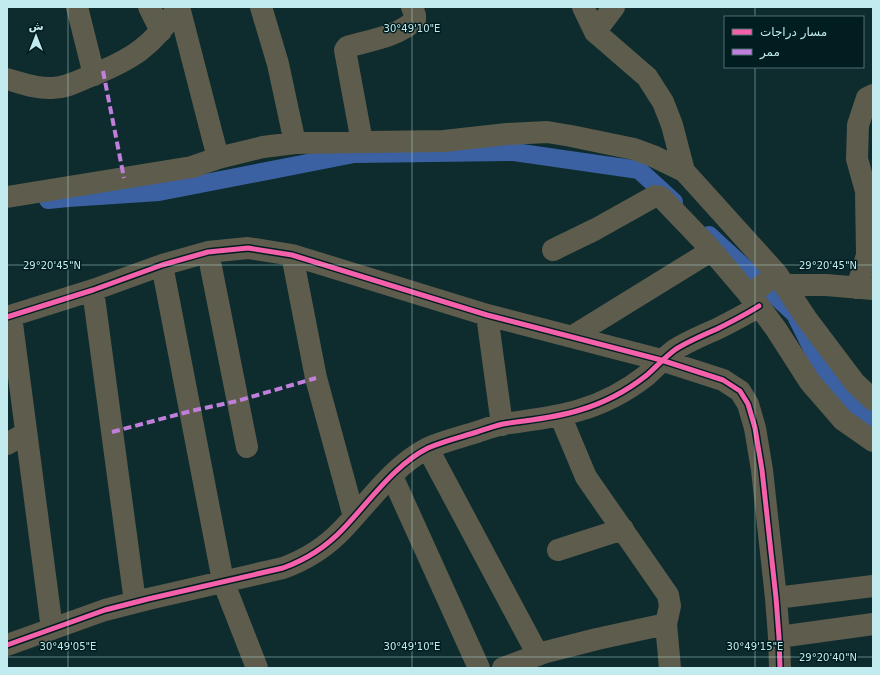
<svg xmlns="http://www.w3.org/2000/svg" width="880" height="675" viewBox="0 0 880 675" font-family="'DejaVu Sans',Vazirmatn,sans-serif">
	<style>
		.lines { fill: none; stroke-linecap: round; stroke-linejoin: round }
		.canal { stroke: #3b61a2; stroke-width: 18 }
		.minor { stroke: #5e5c4c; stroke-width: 22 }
		.quiet { stroke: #c07fdc; stroke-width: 4; stroke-dasharray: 8 4; stroke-linecap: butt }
		.cycleway-casing { stroke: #011d1f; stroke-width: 8 }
		.cycleway { stroke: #f560ab; stroke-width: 5 }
		.ticks { fill: none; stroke: #c1ebee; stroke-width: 1; stroke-opacity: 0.45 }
		.ticks-label { font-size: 10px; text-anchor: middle; fill: #c1ebee; stroke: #011d1f; stroke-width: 3; stroke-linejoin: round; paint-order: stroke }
	</style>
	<rect width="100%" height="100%" fill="#0e2c2e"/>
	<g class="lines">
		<path class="canal" d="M48,200L68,198L159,192L354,154L514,152L639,170L674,202
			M709,235L795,314L825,375L873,424"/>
		<path class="minor" d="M77,7L94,75
			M149,7L161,31
			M179,7L218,158
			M261,7L278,64L295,143
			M583,7L595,32L647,77L663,102L672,125L684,171L777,274
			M595,32L614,7
			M7,79C21,83 37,89 52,88C65,88 76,82 88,77C131,60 153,47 178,7
			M362,142L345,50L347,47C371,40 397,37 415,20V15L412,7
			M7,197L192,167L218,158L263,147L295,143L444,141L507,134L547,132L571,136L634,149L653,156L684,171
			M553,250L596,229L655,196L661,197L706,244L759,306L776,329L810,382L843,420L873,441
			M208,252L247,447
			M292,255L316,378L354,517
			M162,265L223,581L257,668
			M785,285H826L873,289
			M857,288L867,255L866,191L857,159L858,125L867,98L873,95
			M93,290L135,602
			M749,295L777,274L806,318L855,383L873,400
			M487,315L502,425
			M11,316L52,629
			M7,317L93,290L162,265L208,252L248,248L292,255L487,315L661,360L723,380L740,391L748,404L755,428L762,470L776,598L779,637L780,668
			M573,336L711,251
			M560,415L586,477L668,595L670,606L666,624L670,668
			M7,444L26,433
			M428,449L538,655
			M392,476L479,668
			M558,550L623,529
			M776,598L873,586
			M779,637L873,624
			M7,645L105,610L148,599L283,568C305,560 327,546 343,529C369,502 394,465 428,448C444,441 461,437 477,432C486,429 494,426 503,424C529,420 555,418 580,410C604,403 628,390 647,375C657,366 665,357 676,349C689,341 703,335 717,329C731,322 745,315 759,306
			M503,668L546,652L597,639L666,624"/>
		<path class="quiet" d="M103,71L124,178
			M112,432L191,411L237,401L316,378"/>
		<defs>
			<path id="cycleway" d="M7,317L93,290L162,265L208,252L248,248L292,255L487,315L661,360L723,380L740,391L748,404L755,428L762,470L776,598L779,637L780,668
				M7,645L105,610L148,599L283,568C305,560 327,546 343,529C369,502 394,465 428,448C444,441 461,437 477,432C486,429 494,426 503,424C529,420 555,418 580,410C604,403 628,390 647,375C657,366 665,357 676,349C689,341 703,335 717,329C731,322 745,315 759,306"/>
		</defs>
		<use href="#cycleway" class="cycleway-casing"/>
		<use href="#cycleway" class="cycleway"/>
	</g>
	<path class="ticks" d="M68,7V668M412,7V668M755,7V17M755,67V668M7,265H873M7,657H873"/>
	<g class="ticks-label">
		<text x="412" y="32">30°49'10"E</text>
		<text x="52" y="269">29°20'45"N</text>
		<text x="828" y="269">29°20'45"N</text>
		<text x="68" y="650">30°49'05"E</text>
		<text x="412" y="650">30°49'10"E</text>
		<text x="755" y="650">30°49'15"E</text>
		<text x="828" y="661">29°20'40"N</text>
	</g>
	<rect width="880" height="675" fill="none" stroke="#c1ebee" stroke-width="16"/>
	<rect x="724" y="16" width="140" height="52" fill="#011d1f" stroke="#4e6f72"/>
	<rect x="732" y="29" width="20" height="6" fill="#f560ab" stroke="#4e6f72"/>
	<text x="760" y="36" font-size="12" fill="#c1ebee">مسار دراجات</text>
	<rect x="732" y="49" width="20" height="6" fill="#c07fdc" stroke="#4e6f72"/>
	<text x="760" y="56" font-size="12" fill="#c1ebee">ممر</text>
	<g transform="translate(36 36)" stroke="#011d1f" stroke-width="3" paint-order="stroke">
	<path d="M0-3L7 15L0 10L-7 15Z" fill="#c1ebee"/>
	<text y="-6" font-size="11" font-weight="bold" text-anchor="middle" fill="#c1ebee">ش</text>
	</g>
</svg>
